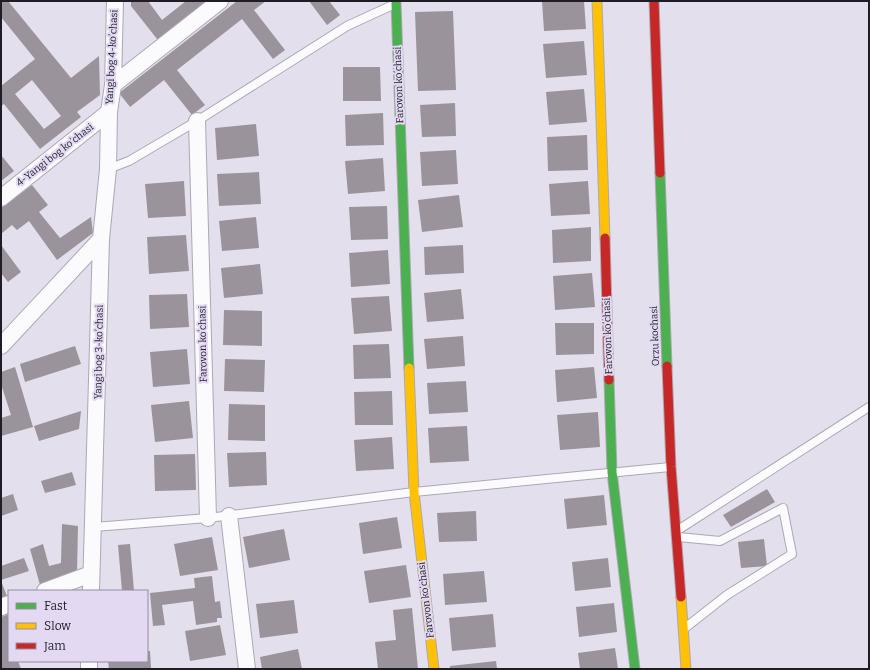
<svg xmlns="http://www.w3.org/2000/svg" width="870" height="670" viewBox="0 0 870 670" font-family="Bitter,serif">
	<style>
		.building { fill: #9a939b; fill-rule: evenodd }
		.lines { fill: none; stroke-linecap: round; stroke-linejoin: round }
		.lane-casing { stroke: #aca8b3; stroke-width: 10 }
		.street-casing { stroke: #aca8b3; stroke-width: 18 }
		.fast-casing { stroke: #aca8b3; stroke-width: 11 }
		.slow-casing { stroke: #aca8b3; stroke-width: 11 }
		.jam-casing { stroke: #aca8b3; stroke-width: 11 }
		.lane { stroke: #fbfafc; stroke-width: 8 }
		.street { stroke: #fbfafc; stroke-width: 16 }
		.fast { stroke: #4caf50; stroke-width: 9 }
		.slow { stroke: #ffc107; stroke-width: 9 }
		.jam { stroke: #c62828; stroke-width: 9 }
		.labels { text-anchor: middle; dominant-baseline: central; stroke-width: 4; stroke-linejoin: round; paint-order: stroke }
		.street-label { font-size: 10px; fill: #1f1c25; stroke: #e3d9f3 }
	</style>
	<rect width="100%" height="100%" fill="#e4dfed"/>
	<path class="building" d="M1,1H8L71,78L99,56L100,95L77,112L81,117L40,149L4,104L1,106V86L35,59L1,17ZM32,80L61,116L44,129L15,94Z
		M131,1H148L162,20L186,1H216L161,44L131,6Z
		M237,1H266L254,10L285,50L273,59L242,19L177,70L205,105L192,115L164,80L130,107L119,93Z
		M309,1H329L340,15L327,25Z
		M542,1H584L586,29L544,31Z
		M453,11L456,90L418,91L415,12Z
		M584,41L587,75L546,78L543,44Z
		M343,67H380L381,101H343Z
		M584,89L587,122L549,125L546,92Z
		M455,103L456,136L422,137L420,105Z
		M383,113L384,145L346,146L345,115Z
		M256,124L259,156L217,160L215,128Z
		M587,135L588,170L548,171L547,137Z
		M456,150L458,184L422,186L420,152Z
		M1,155L14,171L1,181Z
		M383,158L385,191L348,194L345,161Z
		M259,172L261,204L219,206L217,174Z
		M184,181L186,216L148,218L145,184Z
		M588,181L590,214L551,216L549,184Z
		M32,185L48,205L39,212L60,238L91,217L93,233L57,260L29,221L17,230L12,225L1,234V208Z
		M459,195L463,227L422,232L418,200Z
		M387,206L388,239L351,240L349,207Z
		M256,217L259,248L222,251L219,221Z
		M591,227V261L553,263L552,230Z
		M186,235L189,271L149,274L147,237Z
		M1,245L21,272L8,282L1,273Z
		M463,245L464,273L425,275L424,247Z
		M388,250L390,284L351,287L349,253Z
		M260,264L263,294L224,298L221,268Z
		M592,273L595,307L555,310L553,276Z
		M461,289L464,319L427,322L424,293Z
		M187,294L189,327L150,329L149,295Z
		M389,296L392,331L354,334L351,298Z
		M224,310L262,311V346L223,345Z
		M555,323H594V354L556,355Z
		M463,336L465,366L427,369L424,339Z
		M389,344L391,378L354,379L353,345Z
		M75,346L81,364L25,382L20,364Z
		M187,349L190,384L153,387L150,352Z
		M225,359L265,360L264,392L224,391Z
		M15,367L33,427L1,436V418L11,415L1,384V372Z
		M594,367L597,398L557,402L555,370Z
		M466,381L468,412L429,414L427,383Z
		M392,391L393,425H355L354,392Z
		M189,401L193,438L155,442L151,405Z
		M229,404L265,405V441L228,440Z
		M81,411L79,429L39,441L34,426Z
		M598,412L600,447L560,450L557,415Z
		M467,426L469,461L430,463L428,428Z
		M392,437L394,469L356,471L354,440Z
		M266,452L267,485L229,487L227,453Z
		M195,454L196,490L155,491L154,455Z
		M72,472L76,485L45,493L41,481Z
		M767,489L775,502L731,527L723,515Z
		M13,494L18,510L1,516V498Z
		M604,495L607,525L567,529L564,499Z
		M476,511L477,541L439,542L437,513Z
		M397,517L402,548L363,554L359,523Z
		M62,524L78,526L77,573L40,585L30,549L43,544L49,566L61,563Z
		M284,529L290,560L249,568L243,537Z
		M212,537L218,570L180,576L174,544Z
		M764,539L767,566L741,568L738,542Z
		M130,544L134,591H122L118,545Z
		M24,558L29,571L1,580V566Z
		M608,558L611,587L575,591L572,562Z
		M406,565L411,597L369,603L364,571Z
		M484,571L487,602L445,605L443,574Z
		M212,576L215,602L220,601L222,618H217V622L196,625L193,601L162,605L165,625L153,626L150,593L195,588L194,578Z
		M1,581L7,596L1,598Z
		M294,600L298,633L260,638L256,604Z
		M614,603L617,632L579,637L576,607Z
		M412,608L418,669H378L375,642L396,640L393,610Z
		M9,614V661H18L21,669H1V617Z
		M493,614L496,647L452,651L449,618Z
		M220,625L226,655L190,661L185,631Z
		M615,648L618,669H580L578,653Z
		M298,649L302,669H262L260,657Z
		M147,651H150L151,669H109L108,661H147Z
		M496,661L497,669H450V666Z"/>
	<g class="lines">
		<defs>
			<path id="lane" d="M108,169L129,161L197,121L347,26L395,4
				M94,527L208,518L414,492L670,467
				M678,530L869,407
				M678,537L720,541L783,508L792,554L727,595L685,628"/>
			<path id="street" d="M113,85L220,1
				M197,121L208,518
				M1,198L109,112
				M1,346L101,239
				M229,516L247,669
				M45,591L91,574
				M91,591L101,239L108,169L109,112L113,85L115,1
				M1,607L9,604
				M89,669V661"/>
			<path id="fast" d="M396,3L409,368
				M660,173L667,366
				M609,380L612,472L635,669"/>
			<path id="slow" d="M597,1L605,238
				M409,368L414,492L434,669
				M681,597L686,669"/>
			<path id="jam" d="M654,1L660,173
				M605,238L609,380
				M667,366L671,467L681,597"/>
		</defs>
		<use href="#lane" class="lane-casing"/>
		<use href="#street" class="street-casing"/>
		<use href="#fast" class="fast-casing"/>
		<use href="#slow" class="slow-casing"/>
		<use href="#jam" class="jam-casing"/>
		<use href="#lane" class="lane"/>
		<use href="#street" class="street"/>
		<use href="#fast" class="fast"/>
		<use href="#slow" class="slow"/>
		<use href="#jam" class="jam"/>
	</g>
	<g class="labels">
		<g class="street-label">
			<text transform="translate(112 57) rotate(-87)">Yangi bog 4-koʼchasi</text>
			<text transform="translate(399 85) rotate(-92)">Farovon koʻchasi</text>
			<text transform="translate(55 155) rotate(-38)">4-Yangi bog koʼchasi</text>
			<text transform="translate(608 336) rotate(-92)">Farovon koʻchasi</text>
			<text transform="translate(655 336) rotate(-92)">Orzu kochasi</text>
			<text transform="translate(203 344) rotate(-91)">Farovon koʻchasi</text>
			<text transform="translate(99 352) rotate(-89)">Yangi bog 3-koʼchasi</text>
			<text transform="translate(426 600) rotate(-97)">Farovon koʻchasi</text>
		</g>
	</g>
	<rect width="870" height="670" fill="none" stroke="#1f1c25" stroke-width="4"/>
	<rect x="8" y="590" width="140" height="72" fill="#e3d9f3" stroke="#958da1"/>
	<rect x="16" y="603" width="20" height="6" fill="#4caf50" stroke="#958da1"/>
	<text x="44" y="610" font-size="12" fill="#1f1c25">Fast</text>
	<rect x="16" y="623" width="20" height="6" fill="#ffc107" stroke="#958da1"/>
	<text x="44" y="630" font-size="12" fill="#1f1c25">Slow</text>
	<rect x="16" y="643" width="20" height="6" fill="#c62828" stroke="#958da1"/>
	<text x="44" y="650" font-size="12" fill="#1f1c25">Jam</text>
</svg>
